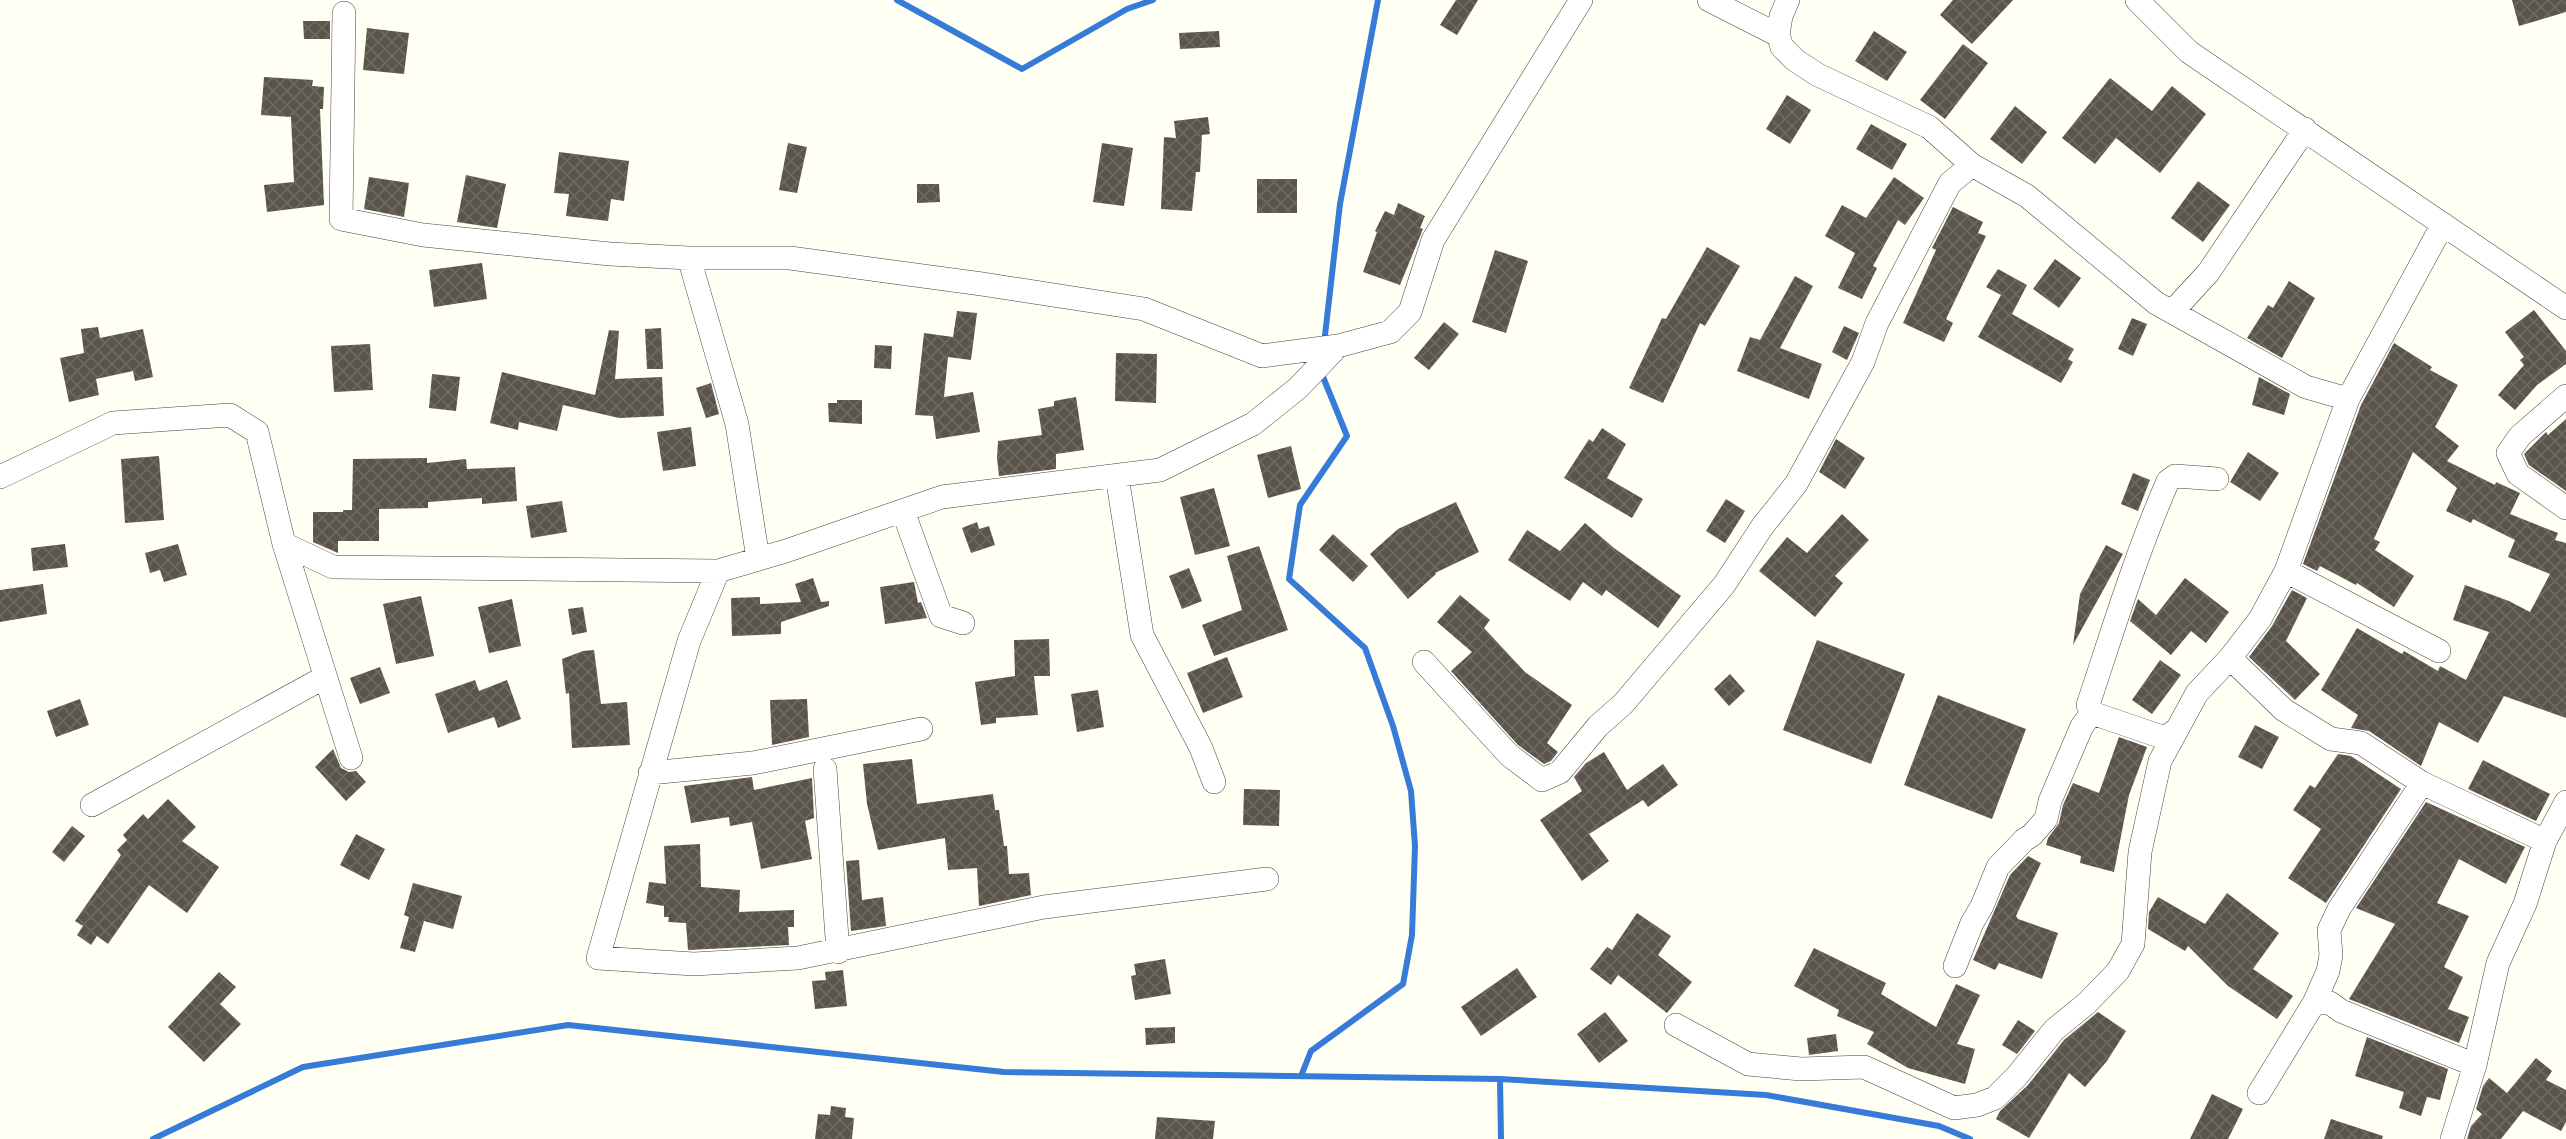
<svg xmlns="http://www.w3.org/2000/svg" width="2566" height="1139" viewBox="0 0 2566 1139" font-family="'Crimson Pro',serif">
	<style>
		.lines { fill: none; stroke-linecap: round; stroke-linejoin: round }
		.stream { stroke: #367bd7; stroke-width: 6 }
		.building { fill: url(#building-cross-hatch) }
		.minor-casing { stroke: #434343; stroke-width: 24 }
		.minor { stroke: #fff; stroke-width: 23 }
	</style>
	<defs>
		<pattern id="building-cross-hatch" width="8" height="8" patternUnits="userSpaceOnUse" patternTransform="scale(1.75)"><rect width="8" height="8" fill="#5a544c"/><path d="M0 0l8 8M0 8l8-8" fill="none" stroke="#6d6861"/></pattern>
	</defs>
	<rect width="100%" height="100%" fill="#fffff3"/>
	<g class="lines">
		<path class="stream" d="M897,0L1022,69L1127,9L1153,0
			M1324,344L1340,204L1378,0
			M1301,1076L1311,1051L1403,984L1412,935L1415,846L1411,791L1393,726L1365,648L1289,579L1300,505L1347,436L1321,372
			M1500,1079L1501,1139
			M153,1139L303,1067L568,1025L1004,1072L1500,1079L1766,1095L1939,1126L1970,1139"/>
	</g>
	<path class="building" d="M1456,0H1478L1457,35L1440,25Z
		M1953,0H2013L1972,44L1940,15Z
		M2512,0H2566V12L2519,26Z
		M303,21H330V39H304Z
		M367,28L409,33L404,74L363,70Z
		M1219,31L1220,47L1180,49L1179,33Z
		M1874,31L1907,52L1887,81L1855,61Z
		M1963,44L1988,63L1945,119L1920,100Z
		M264,77L313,80L312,86L324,87L323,109H320L324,205L267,212L264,185L294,182L291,117L261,115Z
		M2110,78L2152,111L2172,86L2206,114L2160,173L2116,138L2095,164L2062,138Z
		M1787,95L1811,110L1790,144L1766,129Z
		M2015,106L2047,132L2022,164L1990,139Z
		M1208,117L1210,134L1202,135L1200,172H1196L1192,211L1161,209L1164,137L1176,138L1174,121Z
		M1871,124L1907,144L1892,170L1856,149Z
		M788,143L807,147L797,193L779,190Z
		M1102,143L1133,148L1124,206L1093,202Z
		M559,152L629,161L624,201L611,199L608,221L566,216L569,194L554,193Z
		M466,175L506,184L497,228L457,222Z
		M369,177L409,183L404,217L364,209Z
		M1894,177L1924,198L1905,225L1898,220L1873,266L1877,268L1862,299L1838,288L1855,253L1825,236L1842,205L1866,218Z
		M1257,179H1297V213H1257Z
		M2198,181L2230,205L2203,242L2171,218Z
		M917,184H939L940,202L917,203Z
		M1398,203L1425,216L1420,228L1423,229L1400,285L1363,272L1377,232L1375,231L1385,211L1394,215Z
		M1953,207L1983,222L1978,233L1986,236L1946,319L1953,323L1944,342L1903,323L1936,250L1932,248Z
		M1707,247L1740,266L1705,326L1700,323L1663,403L1629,388L1662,318L1666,319Z
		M1495,250L1528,261L1506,333L1472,322Z
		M2055,259L2081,278L2059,308L2033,289Z
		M482,263L487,299L434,307L429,270Z
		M1998,269L2027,285L2012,314L2074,349L2068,359L2073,362L2061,383L1978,337L2001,295L1986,287Z
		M1795,276L1813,286L1780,348L1822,364L1809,399L1737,371L1750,337L1760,340Z
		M2289,281L2315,298L2282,358L2247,338L2268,305L2273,308Z
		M2534,310L2566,351V364L2537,385L2515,410L2498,395L2524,365L2520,360L2524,357L2505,332Z
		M957,311L977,313L971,360L948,357L944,397L973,392L980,432L936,439L933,416L915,415L924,333L953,337Z
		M2132,318L2147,324L2133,356L2118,349Z
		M1444,322L1459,334L1429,370L1414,358Z
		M1844,326L1859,333L1847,360L1832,352Z
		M98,327L100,338L143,329L153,377L135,381L133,371L96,379L99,395L69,402L60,358L84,353L81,329Z
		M661,328L663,369H647L645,329Z
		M609,330L619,331L615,379L662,377L664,416L619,418L563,405L557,431L519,422L518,430L490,423L502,372L595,395Z
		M2394,343L2432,367L2430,370L2458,385L2435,427L2459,446L2447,461L2495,485L2496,482L2520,493L2510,514L2558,533L2555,540L2566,543V718L2504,696L2478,743L2439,722L2421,766L2369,731L2351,728L2358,715L2321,690L2357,628L2402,654L2404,651L2438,671L2440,666L2466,680L2489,632L2453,620L2465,585L2509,601L2530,612L2550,574L2508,557L2515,540L2473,519L2471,523L2446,511L2457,488L2413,452L2374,539L2380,542L2375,550L2414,576L2394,607L2357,583L2356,585L2320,566L2317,571L2303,564L2361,405Z
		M370,344L373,390L334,392L331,346Z
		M875,345L892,346L891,369L874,368Z
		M1116,353L1157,354L1156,403L1115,401Z
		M432,374L460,377L456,411L429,408Z
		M2259,377L2290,394L2284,415L2252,405Z
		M711,383L719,414L706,418L696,388Z
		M1076,397L1084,450L1056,454V469L999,476L997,458L998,441L1042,435L1038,409L1054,406V401Z
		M837,400H862V424L829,422L828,403H837Z
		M2566,419V491L2529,465L2524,454L2546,432L2548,435Z
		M691,427L696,466L663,471L657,432Z
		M1602,428L1626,444L1607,478L1643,499L1632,518L1564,478L1589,439L1593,442Z
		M1836,439L1865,458L1845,489L1819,472Z
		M1291,446L1301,489L1268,498L1257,455Z
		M2248,452L2279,473L2260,501L2230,482Z
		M159,456L164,520L125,523L121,459Z
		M427,458V463L466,459L467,469L515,467L517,501L482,504V498L428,502V508L379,509V541H338V553L313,542V512H343V510H352L353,459Z
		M2133,473L2150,480L2138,511L2121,504Z
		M1214,488L1230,546L1195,555L1180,497Z
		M1726,499L1745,511L1725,543L1706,531Z
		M562,501L567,532L531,538L526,506Z
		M1456,502L1479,552L1435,573L1436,574L1408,599L1370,554L1398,529Z
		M1842,514L1869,540L1835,576L1843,583L1815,617L1759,571L1787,537L1807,553Z
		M977,522L979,529L989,526L995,545L971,553L962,528Z
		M1585,523L1614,548L1681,596L1658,628L1606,590L1602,596L1583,582L1570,601L1508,560L1527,530L1560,551Z
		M1333,534L1368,566L1353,582L1319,550Z
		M65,544L68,567L33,571L31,548Z
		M178,544L187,575L164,582L160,570L150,573L145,553Z
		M2106,545L2123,554L2073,645L2080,594Z
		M1259,546L1288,630L1214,656L1202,625L1242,610L1227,556Z
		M1189,568L1202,601L1182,609L1169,576Z
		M813,578L821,602L829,601V606L781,622V634L732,636L731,598L760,597V604L801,602L795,584Z
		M2185,578L2229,612L2206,643L2191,631L2171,655L2130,621L2138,599L2156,615Z
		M914,582L918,603L921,602L927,618L885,624L880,587Z
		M43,584L47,614L0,622V590Z
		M2292,590L2307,598L2286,641L2320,674L2295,700L2249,657L2272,626Z
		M1460,595L1490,620L1484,628L1525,672L1572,705L1547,743L1558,752L1551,761L1544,764L1518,745L1451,671L1472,652L1437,622Z
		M421,596L434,656L396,664L383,604Z
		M512,599L521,646L489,653L478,607Z
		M583,607L587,632L572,635L568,609Z
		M1049,639L1050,676H1034L1038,715L996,718V723L981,725L975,682L1015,676L1014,640Z
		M1817,640L1905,674L1871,764L1783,730Z
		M594,650L601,704L627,702L630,745L572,748L569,693L566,694L562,659L583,651Z
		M1227,657L1243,697L1203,713L1187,673Z
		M2160,660L2181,675L2152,714L2132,700Z
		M380,667L390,693L360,704L350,678Z
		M1730,674L1745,691L1729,706L1714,689Z
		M475,680L479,691L507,680L521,719L498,728L494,717L448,733L435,694Z
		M1098,690L1104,727L1077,732L1071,694Z
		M1938,695L2026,729L1992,819L1904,785Z
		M80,699L89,725L56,737L47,711Z
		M807,699L809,737L772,745L770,700Z
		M2255,725L2279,737L2262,769L2238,757Z
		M2119,737L2147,747L2129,795L2114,872L2080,863L2081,856L2046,845L2048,838L2059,823L2063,805L2073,783L2099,793Z
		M333,749L341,768L349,772L356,771L366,782L346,801L315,767Z
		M1604,752L1627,790L1663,764L1678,785L1648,807L1643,800L1589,834L1609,861L1582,881L1540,820L1582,791L1574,777L1586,763Z
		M2338,754L2351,756L2401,789L2326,903L2288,878L2321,829L2293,810L2310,785L2315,788Z
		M912,759L917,804L993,794L995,810H999L1004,846H1007L1009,874L1029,873L1031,895L979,906L977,868L948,870L945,838L878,850L867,804L863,764Z
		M2483,760L2550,794L2536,821L2468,789Z
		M752,777L754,790L812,778L814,818L805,821L812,859L761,869L752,822L730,826L729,817L691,823L684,786Z
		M1244,789L1280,790L1279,826L1243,825Z
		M168,799L196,827L182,841L219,867L187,913L149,885L108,944L97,936L91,945L77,935L83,926L75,921L121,855L117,850L127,840L123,835L143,814L148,819Z
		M2426,802L2525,847L2506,884L2459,859L2437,903L2469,916L2444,967L2463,977L2448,1009L2469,1017L2459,1043L2349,999L2395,924L2356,908Z
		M72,826L85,836L64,862L52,852Z
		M356,834L385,849L369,880L340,865Z
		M700,844L701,887L740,890L739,912L794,910V927H788L789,945L688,950L686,923L668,922L669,917H664V906L646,903L649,882L666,884L664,846Z
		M2028,856L2041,863L2016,916L2018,919L2058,933L2042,979L1999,963L1995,970L1973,960L2010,875Z
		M859,860L862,900L883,897L886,926L851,931L846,861Z
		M413,883L462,896L453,929L424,921L415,952L400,948L409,917L404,915Z
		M2227,893L2279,933L2253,969L2293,996L2277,1019L2228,986L2188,946L2185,951L2148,929L2149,912L2158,897L2205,924Z
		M1637,913L1671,936L1658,955L1692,982L1667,1013L1618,975L1611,985L1590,969L1607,947L1612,950Z
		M1814,948L1886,983L1881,994L1936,1027L1956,984L1980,995L1957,1044L1975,1049L1965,1084L1908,1068L1867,1044L1874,1032L1837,1016L1839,1010L1794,986Z
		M1165,959L1171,994L1135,1000L1131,976L1136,975L1134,964Z
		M1517,968L1537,997L1481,1036L1461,1007Z
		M843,970L847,1006L815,1009L812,981L826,980L825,972Z
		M219,972L236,987L220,1004L241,1024L204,1062L168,1027Z
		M1605,1012L1628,1041L1599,1063L1577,1034Z
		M2098,1012L2126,1031L2107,1061L2085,1087L2069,1073L2029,1138L1996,1119L2000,1111L2028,1085L2064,1040Z
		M2018,1020L2035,1031L2017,1054L2002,1045Z
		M1175,1027V1043L1146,1045L1145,1028Z
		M1836,1034L1838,1051L1809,1055L1807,1038Z
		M2367,1037L2448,1069L2440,1100L2427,1097L2421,1116L2399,1108L2404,1092L2355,1076Z
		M2536,1058L2552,1071L2546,1080L2566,1090V1122L2561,1131L2523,1111L2501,1139H2467L2471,1126L2482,1114L2476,1109L2483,1086L2489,1078L2507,1093Z
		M2212,1094L2243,1109L2228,1139H2190Z
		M831,1106L846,1108L845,1117L854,1118L852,1139H815L818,1114L830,1115Z
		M1157,1117L1215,1121L1213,1139H1155Z
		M2331,1119L2383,1136L2382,1139H2324Z"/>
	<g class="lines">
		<defs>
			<path id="minor" d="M1709,0L1778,35
				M1788,0L1781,16L1778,35L1782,47L1795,60L1818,75L1929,127L1972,165L2027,196L2156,303L2306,387L2348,399
				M2137,0L2189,52L2566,308
				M344,13L341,219L423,235L610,254L689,258H790L982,284L1144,309L1262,356L1338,346L1390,332L1410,312L1433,240L1581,0
				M689,258L737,424L758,559
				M2172,312L2208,273L2305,129
				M2566,396L2520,436L2508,453L2518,474L2566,508
				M1117,476L1142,635L1201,748L1214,782
				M0,477L113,423L230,415L257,432L284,544L333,567L718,571L786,551L942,497L1160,470L1253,424L1298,388L1338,346
				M903,511L941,616L963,623
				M284,544L351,758
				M718,571L689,641L598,958L694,964L798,958L1044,907L1267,879
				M2286,571L2439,651
				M2230,658L2284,710L2331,739L2361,743L2422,783L2545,841
				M1424,662L1509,755L1542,780L1560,772L1598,726L1623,704L1724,585L1762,527L1796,484L1863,362L1877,323L1950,183L1972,165
				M2092,713L2088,705C2113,630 2136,554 2168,481L2175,476L2217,479
				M2092,713L2165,738L2176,730
				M825,769L838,952
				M650,773L753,763L921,729
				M92,805L325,677
				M1955,966L1972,923L1982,906L1998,867L2024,840L2032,835L2046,819L2050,801L2082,726L2092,713
				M2314,1003L2328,971L2331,955L2329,930L2339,909L2422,783
				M1676,1025L1748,1064L1801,1069L1864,1067L1954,1108L1977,1105L1995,1098L2017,1076L2054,1030L2087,1003L2118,971L2133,944L2140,852L2160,761L2197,693L2230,658L2260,619L2286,571L2348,399L2443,224
				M2259,1093L2314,1003H2330L2341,1011L2475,1065
				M2452,1139L2475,1065L2498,963L2525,904L2545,841L2566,802"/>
		</defs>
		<use href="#minor" class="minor-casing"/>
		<use href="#minor" class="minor"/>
	</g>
</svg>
